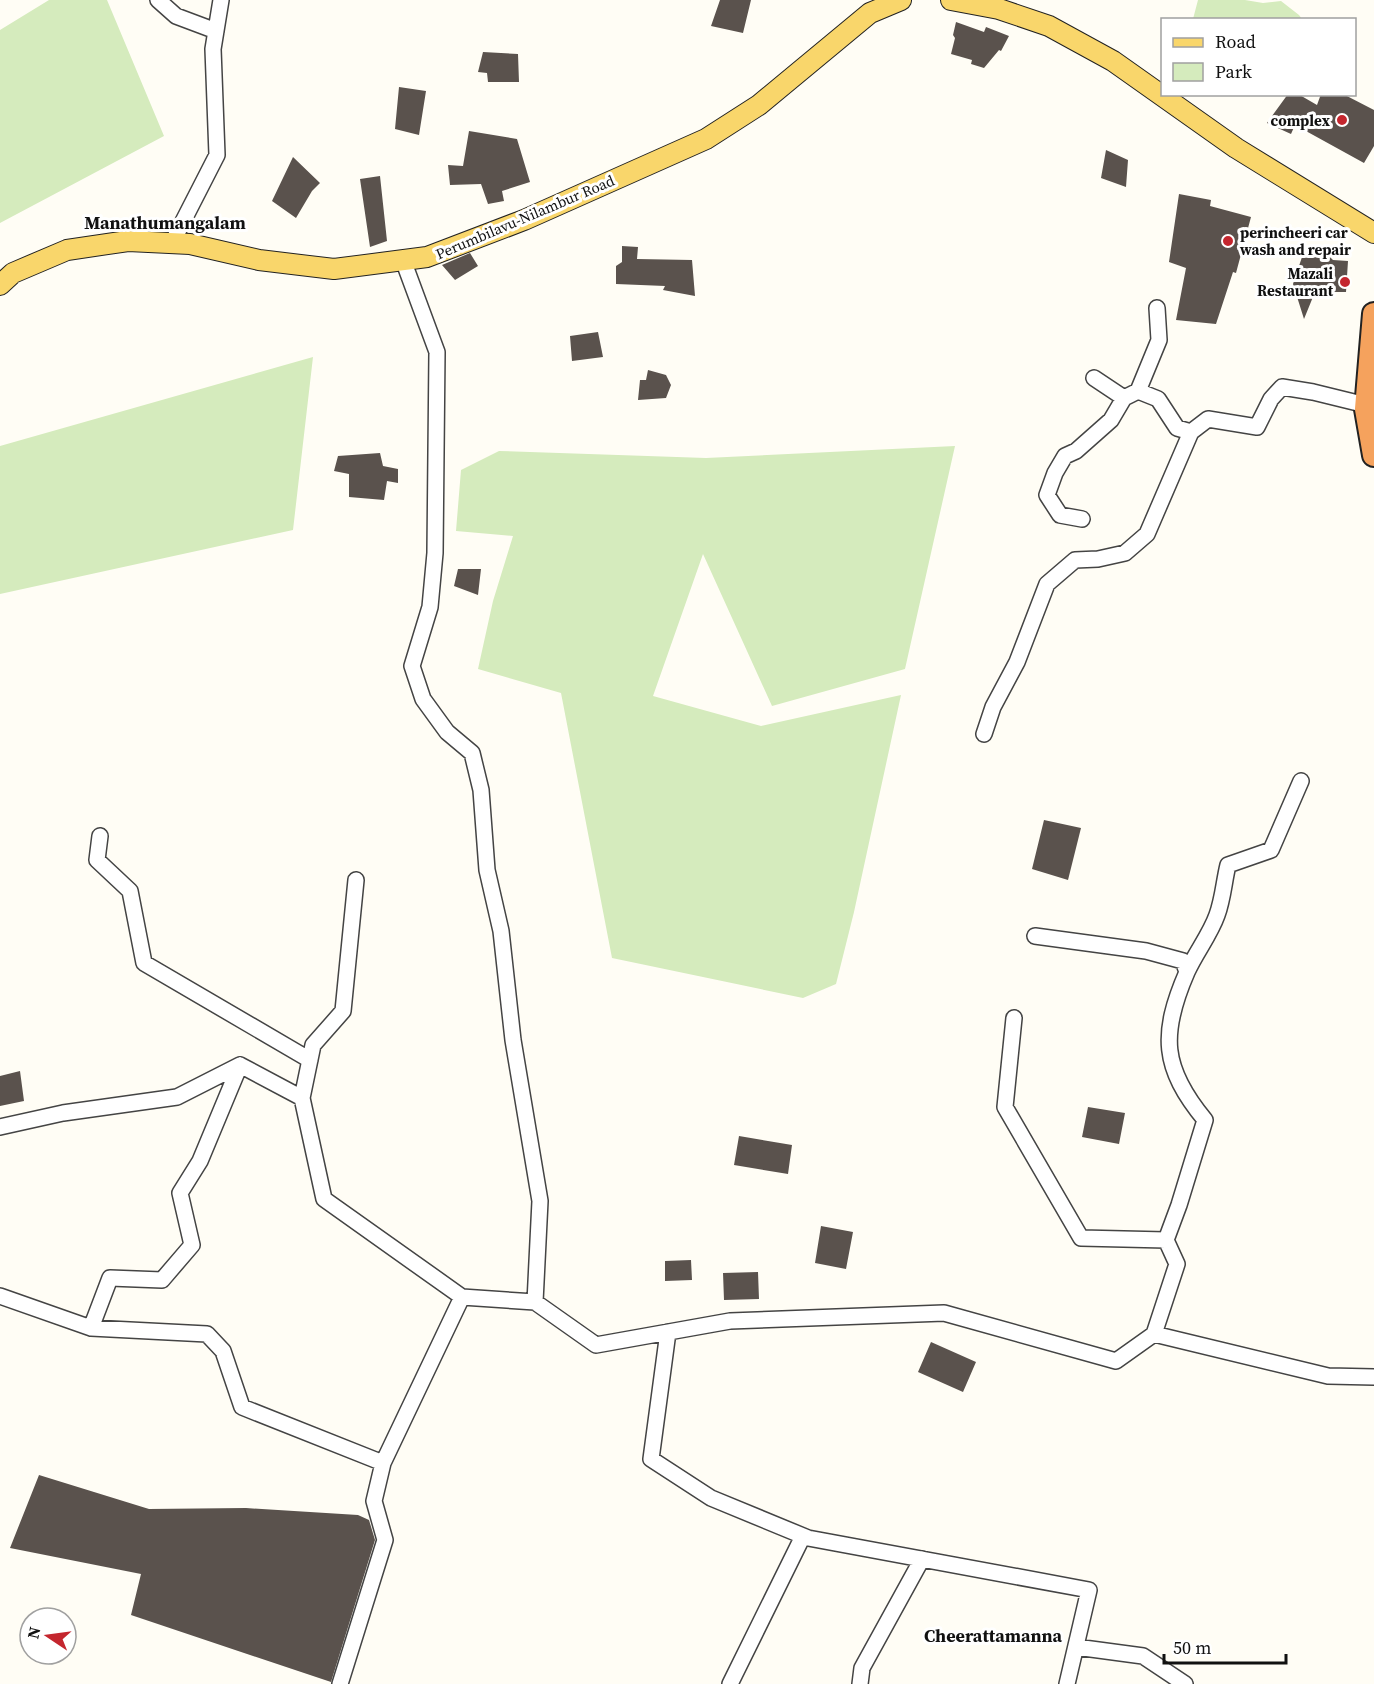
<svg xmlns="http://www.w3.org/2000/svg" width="1374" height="1684" viewBox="0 0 1374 1684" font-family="'Source Serif 4',serif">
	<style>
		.green { fill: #d5ebbd }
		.building { fill: #5a524d }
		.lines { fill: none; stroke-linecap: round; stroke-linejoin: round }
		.minor-casing { stroke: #444; stroke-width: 18 }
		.major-casing { stroke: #222; stroke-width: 22 }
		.highway-casing { stroke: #222; stroke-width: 26 }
		.minor { stroke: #fff; stroke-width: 15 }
		.major { stroke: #f9d66b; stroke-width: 20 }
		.highway { stroke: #f5a25d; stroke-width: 22 }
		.poi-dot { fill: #c4262e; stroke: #fff; stroke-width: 2 }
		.labels { text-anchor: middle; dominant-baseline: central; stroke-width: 6; stroke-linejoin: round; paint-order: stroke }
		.poi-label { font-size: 15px; font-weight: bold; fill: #111; stroke: #fff; text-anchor: end }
		.street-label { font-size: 15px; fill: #111; stroke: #fff }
		.quarter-label { font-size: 18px; font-weight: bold; fill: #111; stroke: #fff }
	</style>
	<rect width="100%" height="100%" fill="#fffdf5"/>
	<path class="green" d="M49,0H107L164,136L0,223V30Z
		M1198,0H1245L1263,3L1281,1L1299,15L1302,19H1193Z
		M313,357L293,530L0,594V446Z
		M955,446L905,669L772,706L703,554L653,696L761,726L901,695L854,912L836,984L803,998L612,958L561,693L478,669L493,601L513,536L456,531L461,470L499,451L706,458Z"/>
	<path class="building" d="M720,0H751L743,33L711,26Z
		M956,22L984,32L986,27L1009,36L1001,51L999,50L984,68L971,64L972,60L951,54L955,38L953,35Z
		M483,52L518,54L519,82H488L487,73L478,72Z
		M399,87L426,91L419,135L395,129Z
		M1288,94H1298L1317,105L1321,94H1343L1374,110V146L1364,163L1295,125L1291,134L1267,123Z
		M469,131L517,139L530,182L502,191L504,201L488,204L481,184L450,185L448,165L463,166Z
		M1106,150L1128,160L1126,187L1101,178Z
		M293,157L320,183L312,191L296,218L272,201Z
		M380,176L387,241L370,247L360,179Z
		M1179,194L1211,200L1210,206L1251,217L1236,273L1233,272L1216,324L1176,320L1186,268L1169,262Z
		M622,246L638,247L637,259L692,260L695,296L663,290L665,286L616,284V266L622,262Z
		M1305,248L1325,252L1333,260L1348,261L1346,292H1315L1304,319L1293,284Z
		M470,253L478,266L455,280L442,265Z
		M598,332L603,357L572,361L570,336Z
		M648,370L666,375L671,385L666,398L638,400L640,380H646Z
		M380,453L383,466L398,469V483L387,481L384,500L349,497V474L334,471L338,456Z
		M458,569H481L478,595L454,586Z
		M1044,820L1081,828L1068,880L1032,869Z
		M20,1071L24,1101L0,1106V1076Z
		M1088,1107L1125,1113L1119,1144L1082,1137Z
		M739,1136L792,1145L788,1174L734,1165Z
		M821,1226L853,1232L846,1269L815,1263Z
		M691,1260L692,1280L665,1281V1261Z
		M758,1272L759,1299L724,1300L723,1273Z
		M931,1342L976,1362L963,1392L918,1372Z
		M39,1475L149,1509L246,1508L358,1515L369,1520L375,1540L331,1682L131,1615L141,1574L10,1548Z"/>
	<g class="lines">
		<defs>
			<path id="minor" d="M158,0L176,16L216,31
				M172,243L217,155L213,49L221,0
				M403,260L437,352L435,553L430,607L412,666L423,699L447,732L472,753L481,790L487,870L501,931L513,1040L540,1201L535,1302L596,1345L730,1321L944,1313L1116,1361L1154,1334L1177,1264L1166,1240L1081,1238L1005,1107L1014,1018
				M1094,378L1124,398
				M1138,391L1159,340L1157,308
				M1082,519L1060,515L1047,495L1055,473L1065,456L1076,451L1111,420L1124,398L1138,391L1158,399L1177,428L1191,432
				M984,734L993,707L1017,662L1047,584L1075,560L1098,559L1125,553L1147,534L1191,432L1208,419L1257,427L1271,399L1282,387L1313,392L1366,405
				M100,836L97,860L130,891L144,963L310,1060
				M1035,936L1146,951L1183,961L1187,972
				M240,1065L302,1098L324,1199L462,1297L535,1302
				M302,1098L313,1045L343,1011L356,880
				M0,1127L63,1113L177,1097L240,1065
				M1166,1240L1179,1205L1205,1120C1162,1068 1160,1034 1187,972C1196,952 1210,935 1217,915C1223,899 1224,881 1228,865L1271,850L1301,781
				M0,1296L91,1328L207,1334L223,1351L242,1407L383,1463L462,1297
				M91,1328L110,1278L162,1280L192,1245L180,1193L200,1161L240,1065
				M668,1332L651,1459L711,1498L808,1538L1089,1590L1067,1684
				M1154,1334L1328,1376L1374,1377
				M1076,1647L1143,1656L1185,1684
				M340,1684L385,1540L374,1501L383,1463
				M730,1684L803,1536
				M860,1684L862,1668L922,1559"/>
			<path id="major" d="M951,0L999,9L1049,26L1113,61L1236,148L1374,233
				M0,285L13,273L67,250L128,241L190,244L259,260L334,269L427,257L524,220L706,139L759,105L870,13L901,0"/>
			<path id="highway" d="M1374,314L1366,409L1374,455"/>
		</defs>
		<use href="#minor" class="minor-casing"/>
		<use href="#major" class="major-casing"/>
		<use href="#highway" class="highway-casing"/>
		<use href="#minor" class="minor"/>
		<use href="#major" class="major"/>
		<use href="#highway" class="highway"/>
	</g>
	<g class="poi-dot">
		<circle cx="1342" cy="120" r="6"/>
		<circle cx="1228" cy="241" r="6"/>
		<circle cx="1345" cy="282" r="6"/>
	</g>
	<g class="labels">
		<g class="poi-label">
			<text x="1330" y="120">complex</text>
			<text x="1240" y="232" text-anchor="start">perincheeri car<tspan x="1240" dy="17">wash and repair</tspan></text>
			<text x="1333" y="273">Mazali<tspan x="1333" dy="17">Restaurant</tspan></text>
		</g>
		<g class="street-label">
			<text transform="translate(525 217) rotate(-23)">Perumbilavu-Nilambur Road</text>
		</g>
		<g class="quarter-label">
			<text x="165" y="222">Manathumangalam</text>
			<text x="993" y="1635">Cheerattamanna</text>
		</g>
	</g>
	<rect x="1161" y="18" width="195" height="78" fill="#ffffff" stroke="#a0a0a0" stroke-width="1.5"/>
	<rect x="1173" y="38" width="30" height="9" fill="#f9d66b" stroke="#a0a0a0" stroke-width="1.5"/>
	<text x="1215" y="48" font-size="18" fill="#111111">Road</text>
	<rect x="1173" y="63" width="30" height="18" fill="#d5ebbd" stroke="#a0a0a0" stroke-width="1.5"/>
	<text x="1215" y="78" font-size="18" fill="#111111">Park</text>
	<g transform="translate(48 1636) rotate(283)"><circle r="28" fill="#ffffff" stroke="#a0a0a0" stroke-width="1.5"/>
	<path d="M0-4.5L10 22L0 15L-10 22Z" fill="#c4262e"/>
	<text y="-9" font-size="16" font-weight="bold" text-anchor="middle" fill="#111111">N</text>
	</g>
	<path d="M1164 1654v9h122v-9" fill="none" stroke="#111111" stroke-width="3"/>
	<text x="1173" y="1654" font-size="18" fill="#111111" stroke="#ffffff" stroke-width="4.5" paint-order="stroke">50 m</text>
</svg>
